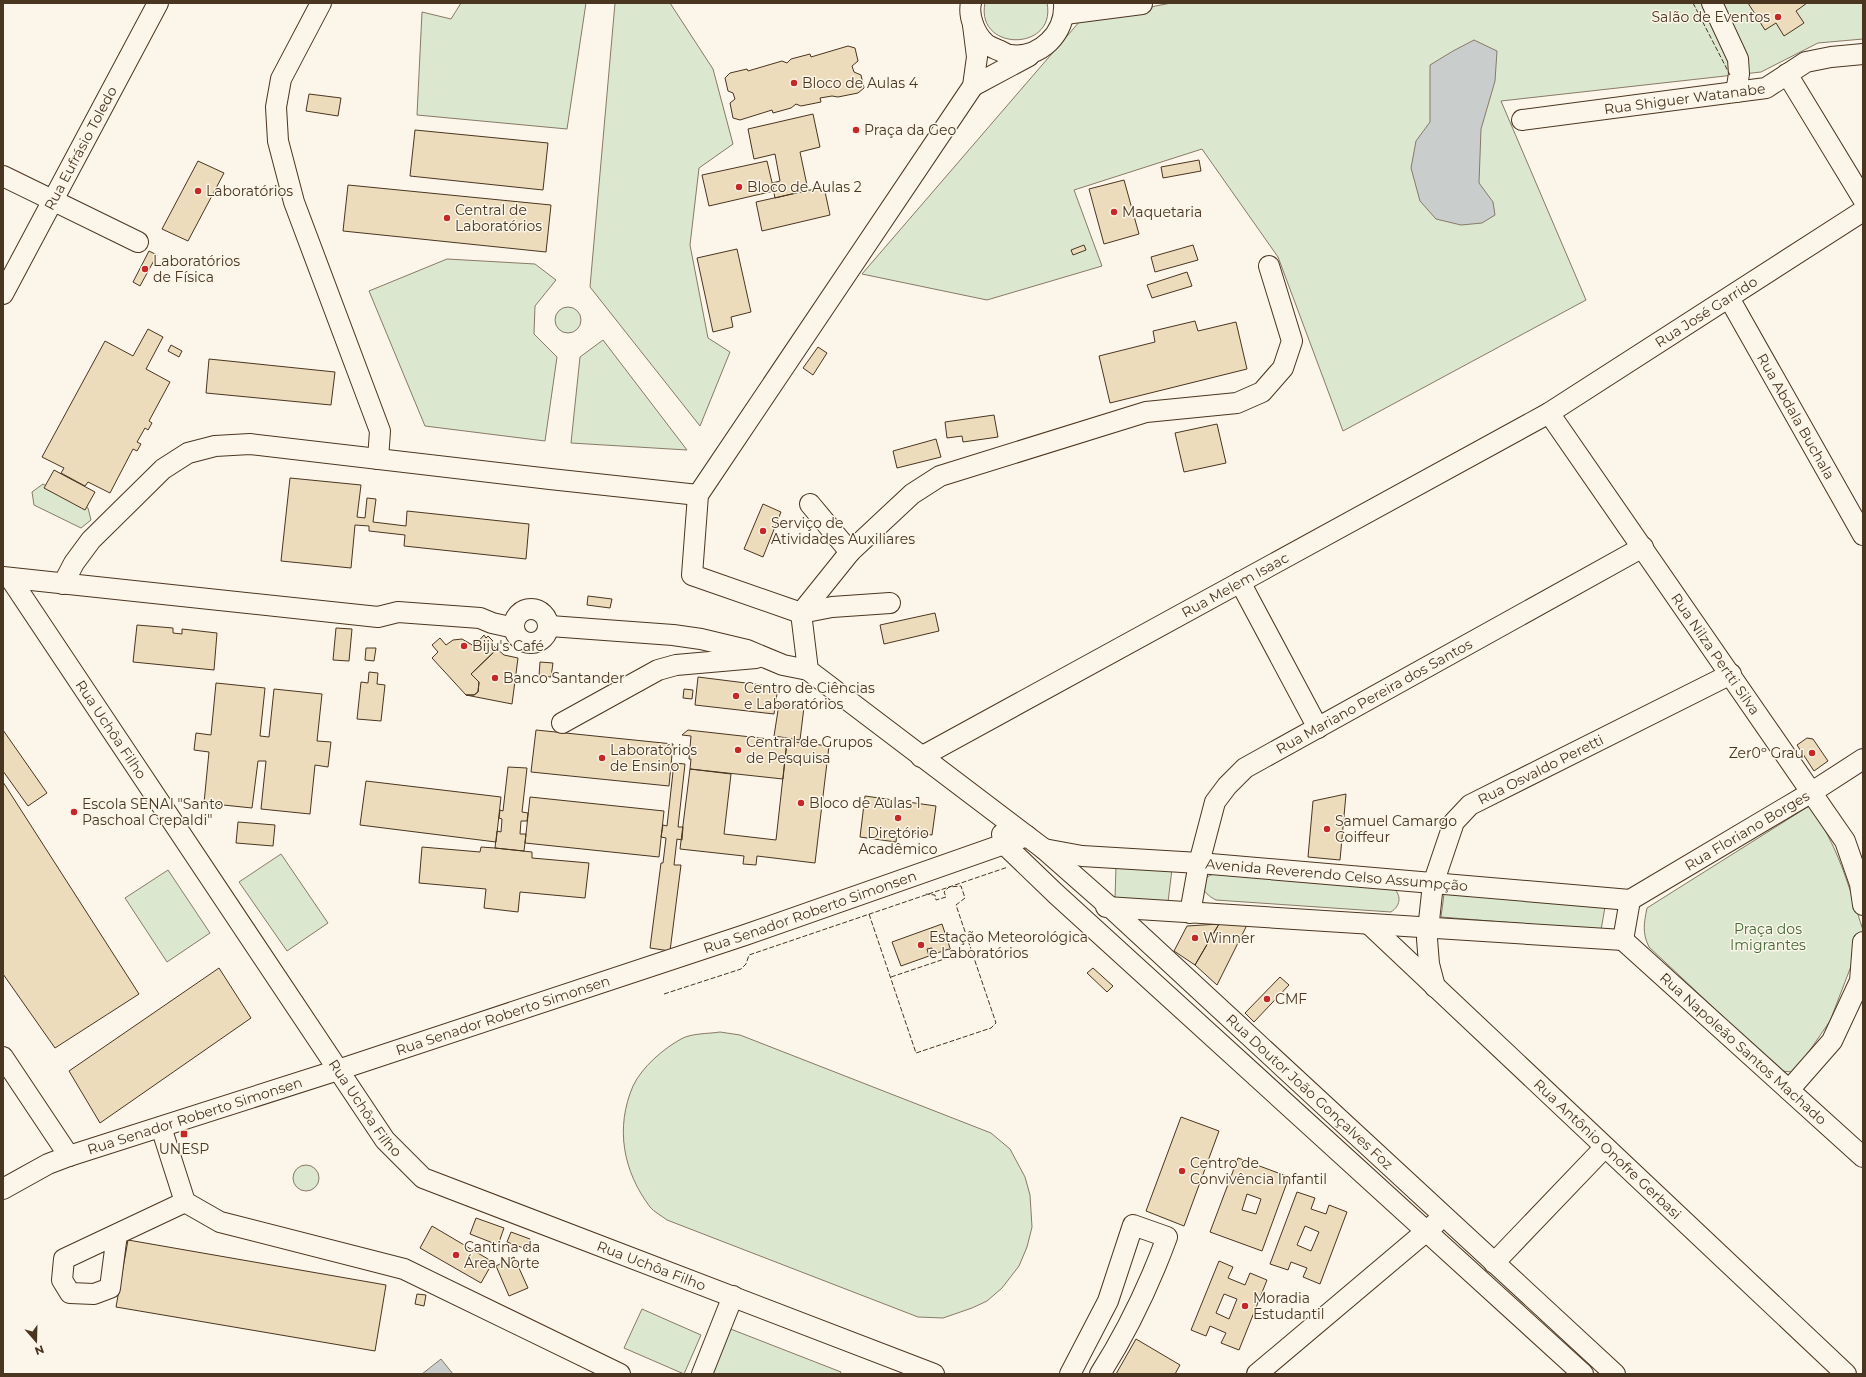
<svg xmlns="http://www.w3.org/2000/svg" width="1866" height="1377" viewBox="0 0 1866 1377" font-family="Montserrat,sans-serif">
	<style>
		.green { fill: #dce7d0; stroke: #887966 }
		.water { fill: #c9cecd; stroke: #887966 }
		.building { fill: #ecdcbc; stroke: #4a3520; fill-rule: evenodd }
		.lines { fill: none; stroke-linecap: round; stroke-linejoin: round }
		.minor-casing { stroke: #4a3520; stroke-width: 22 }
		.minor { stroke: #fbf6e9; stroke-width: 20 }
		.fence { stroke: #4a3520; stroke-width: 1; stroke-dasharray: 5 2; stroke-linecap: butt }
		.poi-dot { fill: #c62828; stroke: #fbf6e9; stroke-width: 1.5 }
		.labels { text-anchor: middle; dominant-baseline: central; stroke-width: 3; stroke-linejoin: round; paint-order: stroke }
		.poi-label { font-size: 14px; fill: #4a3520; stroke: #fbf6e9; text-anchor: start }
		.street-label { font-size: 14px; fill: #4a3520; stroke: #fbf6e9 }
		.park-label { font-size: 14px; fill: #436837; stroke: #fbf6e9 }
	</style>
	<rect width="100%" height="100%" fill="#fbf6e9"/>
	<path class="green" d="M461,3H586L567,129L417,115L422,12L451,19Z
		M615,3H670L713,69L733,144L699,168L690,245L708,338L730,352L700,426L590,287Z
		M985,3H1047C1057,52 975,52 985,3Z
		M1171,3H1863V39L1818,43L1761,72L1501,101L1586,300L1343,431L1278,257L1202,149L1074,190L1102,266L987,300L862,274L1080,21Z
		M447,259L535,264L556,280L535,306L534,334L557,357L545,441L425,426L369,291Z
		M555 320a13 13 0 1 1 26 0a13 13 0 1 1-26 0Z
		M603,340L687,450L571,443L580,357Z
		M43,484L88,508L91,520L81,528L34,505L32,492Z
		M1809,806C1838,844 1848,885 1863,930V935L1830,1021L1799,1066L1792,1072L1781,1071L1649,947C1642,933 1644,923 1647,908Z
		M281,854L328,923L287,951L239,882Z
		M1116,866L1172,869L1168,902L1115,899Z
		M168,870L210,933L167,962L125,898Z
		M1216,873L1394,888C1402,897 1400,906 1391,912L1216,900C1200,892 1196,879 1216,873Z
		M1444,894L1605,907L1601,930L1441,917Z
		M720,1032L740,1035L991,1133L1010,1149L1025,1177L1030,1195L1032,1227L1027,1247L1019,1266L1002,1288L987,1301L972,1308L943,1318L918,1317L667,1220C662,1216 654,1212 650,1207C623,1171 615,1128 633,1086C642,1067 663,1049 681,1039C692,1033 707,1034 720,1032Z
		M293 1178a13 13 0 1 1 26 0a13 13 0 1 1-26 0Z
		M642,1309L701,1335L684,1374L624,1348Z
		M728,1328L841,1372L840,1374H710Z"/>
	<path class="water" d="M1474,40L1497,51L1495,81L1481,129L1479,183L1493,202L1495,215L1482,223L1461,225L1436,219L1420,201L1411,168L1416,141L1430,122V65L1453,51Z
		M441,1359L453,1374H422Z"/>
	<path class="building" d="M1748,3H1807L1796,11L1804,23L1784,36L1776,23L1765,30Z
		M848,46L855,48L858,61L852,66L854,72L861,75L864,88L858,93L838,97L832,96L820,98L821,102L801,106L796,104L791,108L773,113L772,110L740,120L733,118L730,103L735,99L733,93L728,91L725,78L730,73L747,69L748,71L782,61L787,63L791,59L810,54L811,57Z
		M309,94L341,98L338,116L306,111Z
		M813,114L820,147L800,152L808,190L775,198L772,183L780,181L775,154L754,159L748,129Z
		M415,130L548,143L543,190L410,176Z
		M1199,160L1201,171L1163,178L1161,167Z
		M198,161L224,173L188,241L162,229Z
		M767,161L774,191L709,206L702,175Z
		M1124,180L1139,234L1104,244L1089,189Z
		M348,185L551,205L546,252L343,231Z
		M824,187L830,215L762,231L756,202Z
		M1084,245L1086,250L1073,255L1071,250Z
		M1193,245L1198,260L1155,272L1151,257Z
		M737,249L751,312L731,317L733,327L713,332L697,258Z
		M149,251L157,255L140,286L133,282Z
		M1187,272L1192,286L1152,298L1147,285Z
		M1195,321L1198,331L1236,322L1247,369L1110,403L1099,356L1155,342L1153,331Z
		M148,329L163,337L146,369L170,382L149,421L152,423L148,430L145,428L137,442L141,444L137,451L133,449L110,493L88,482L85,486L61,473L64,468L42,457L105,341L133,356Z
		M171,345L182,351L179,357L168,351Z
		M818,347L827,353L813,375L803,368Z
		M209,359L335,372L331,405L206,393Z
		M994,415L998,437L963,442L962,436L947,438L945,422Z
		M1217,424L1226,463L1184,472L1175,433Z
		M936,439L941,457L897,468L893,451Z
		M54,470L95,492L85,510L44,488Z
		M290,478L361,485L357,517L365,518L367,498L376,499L373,522L406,526L407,511L529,524L526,559L404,546L405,535L369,531V526L355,525L351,568L281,561Z
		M763,504L781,512L763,557L744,549Z
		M588,596L612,599L610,608L587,605Z
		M935,613L939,631L884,644L880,625Z
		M137,625L173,628V633L182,634V629L217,633L214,670L133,662Z
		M336,628L352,629L349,661L333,660Z
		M484,635L486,638L488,636L493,641L491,643L497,649L471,674L479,682L478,692L474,695H466L432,658L438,652L432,645L440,638L446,645L453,640L462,639L474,646Z
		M366,648H376L374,661L365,660Z
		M497,649L504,655L518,658L512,704L466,695H474L478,692L479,682L471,674Z
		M540,662L553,663L551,677L539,676Z
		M369,672L378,673L377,684L385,685L381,721L357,719L361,682L368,683Z
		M698,677L778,687L774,714L695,705Z
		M216,683L265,688L260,736L269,737L274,689L322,694L317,741L331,742L328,767L315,765L310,814L261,809L266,761H258L252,808L204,803L209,752L194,750L196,733L211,735Z
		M684,689L693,690L692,699L683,698Z
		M779,704L804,707L800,740L774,736Z
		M3,730L47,793L28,806L3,771Z
		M536,730L673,744L669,786L531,772Z
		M688,730L787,741L783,779L690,769L691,759H689L691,736L682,735Z
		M1807,738L1813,739L1828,761L1814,771L1797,745Z
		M787,741L829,746L815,863L757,856L756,865L743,864L744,856L680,849L690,769L731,774L724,834L776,840Z
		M674,763L685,764L678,827H683L682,840L677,839L674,865H681L670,951L650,948L661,863H663L666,838L661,837L663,825L667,826Z
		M508,767L527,768L522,812L528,813L527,821H521L520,834H526L524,851L495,848L497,831L501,832L502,819L499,818L500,810L503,811Z
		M366,781L501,797L496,842L360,825Z
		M3,782L139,994L55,1048L3,974Z
		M1346,794L1340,860L1308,857L1313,801Z
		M865,796L936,806L932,835L897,831L896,842L860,837Z
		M530,797L664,811L659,857L525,843Z
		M238,822L275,825L273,846L236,843Z
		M422,847L480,852L481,847L495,848L532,852V858L589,863L585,898L520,892L518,912L484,908L486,889L419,883Z
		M942,924L951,951L949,949L934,954L932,948L927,949L929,956L901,966L892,942Z
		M1219,924L1247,925L1217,985L1195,965Z
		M1219,924L1195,965L1174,951L1187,926Z
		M219,968L251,1018L100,1123L69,1071Z
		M1093,968L1113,986L1107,992L1087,973Z
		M1280,977L1289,985L1254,1022L1245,1013Z
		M1181,1117L1219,1131L1184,1226L1146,1211Z
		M1238,1158L1289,1177L1262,1251L1210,1232ZM1247,1194L1261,1199L1256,1214L1242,1210Z
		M1297,1192L1315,1198L1311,1209L1326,1214L1329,1205L1347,1212L1320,1284L1303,1277L1307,1268L1291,1262L1288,1270L1270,1264ZM1305,1226L1319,1232L1311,1251L1297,1245Z
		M476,1218L504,1228L498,1245L470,1234Z
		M432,1226L493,1262L481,1283L420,1248Z
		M511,1232L530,1239L526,1249L507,1242Z
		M128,1240L386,1285L375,1351L116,1307Z
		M514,1257L528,1288L509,1296L496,1266Z
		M1219,1261L1233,1267L1228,1278L1245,1285L1250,1273L1267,1280L1239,1350L1221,1343L1226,1333L1210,1326L1206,1336L1191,1330ZM1224,1294L1237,1299L1229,1319L1216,1313Z
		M417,1294L426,1295L424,1306L415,1304Z
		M1136,1339L1180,1365L1175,1374H1116Z"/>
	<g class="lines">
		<defs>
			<g id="minor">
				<path d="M321,3L281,79L276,107L278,141L294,202L380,431L378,459"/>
				<path d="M971,3C968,16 975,34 985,43C988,46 994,48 998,50C1002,51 1006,55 1010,55C1040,59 1066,33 1064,3"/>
				<path d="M1712,3L1738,59L1739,74L1736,92"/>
				<path d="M1065,14L1142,4"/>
				<path d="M1787,74L1863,199"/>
				<path d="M973,86L1029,56"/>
				<path id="s1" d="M1522,120L1766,88L1806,62L1831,57L1863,54"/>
				<path d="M3,176L138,242"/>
				<path id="s2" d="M1269,266L1292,341L1283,368L1262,392L1237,403L1146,412L940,476L912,494L850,552L801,613L808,670L1044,849L1111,908L1615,1374"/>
				<path id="s3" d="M3,294L158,3"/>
				<path id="s4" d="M1729,298L1863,535"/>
				<path id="s5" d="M1549,413L1845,841L1860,884L1863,905"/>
				<path d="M810,504L850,552"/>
				<path d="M3,577L378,617L398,612L480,618L492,623L514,628"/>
				<path id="s6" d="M10,578L385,1140L423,1178L934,1374"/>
				<path d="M1240,582L1318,728"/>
				<path d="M63,584L74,563L91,540L163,469L188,453L215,446L250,444L550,479L698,495"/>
				<path d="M890,603L832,607L801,613L692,575L698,495L973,86L977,57L973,25"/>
				<circle cx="531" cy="626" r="17"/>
				<path d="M550,626L673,635L701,639L747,650L783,665L808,670"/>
				<path d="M562,723L658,670L676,665L756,658"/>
				<path id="s7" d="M921,757L1549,413L1863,211"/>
				<path d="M1002,834L1004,844L1056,894L1583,1374"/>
				<path id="s8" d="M1044,849L1082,856L1199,863L1630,900"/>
				<path id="s9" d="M1630,900L1812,792L1863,759"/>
				<path d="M1106,907L1623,940"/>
				<path id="s10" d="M1190,913L1199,863L1215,802L1227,786L1245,768L1643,547"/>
				<path id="s11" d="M1369,924L1846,1374"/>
				<path id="s12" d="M1623,940L1863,1157"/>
				<path d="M1623,940L1630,900"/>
				<path id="s13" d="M1435,987L1429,964L1427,939L1433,884L1454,822L1470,805L1731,674"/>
				<path d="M3,1057L69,1156"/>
				<path d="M1789,1090L1832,1041L1860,981L1863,942"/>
				<path d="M161,1127L185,1202L220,1222L404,1269L620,1374"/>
				<path id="s14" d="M3,1189L48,1164L69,1156L338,1070L745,935L1027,836"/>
				<path d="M117,1234L110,1288L94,1294L70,1293L62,1280L64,1259L185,1202"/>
				<path d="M1494,1263L1605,1147"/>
				<path d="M702,1374L733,1296"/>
				<path d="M1070,1374L1108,1301L1133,1225L1167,1237C1149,1286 1128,1330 1100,1374"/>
				<path d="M1257,1374L1436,1223"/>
			</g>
		</defs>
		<use href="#minor" class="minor-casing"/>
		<use href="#minor" class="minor"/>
		<path class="fence" d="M1693,3L1730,75
			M869,914L916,1053L991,1028L996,1023L956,905L965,898L961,886L949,887L944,892L946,897L936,900L935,895L926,894
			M891,977L971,950
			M664,994L741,969L746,964L749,955L1008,867"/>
	</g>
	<g class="poi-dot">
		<circle cx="1778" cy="17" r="4"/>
		<circle cx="794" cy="83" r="4"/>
		<circle cx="856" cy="130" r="4"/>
		<circle cx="739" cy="187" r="4"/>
		<circle cx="198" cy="191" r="4"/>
		<circle cx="1114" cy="212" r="4"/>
		<circle cx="447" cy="218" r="4"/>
		<circle cx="145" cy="269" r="4"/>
		<circle cx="763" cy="531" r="4"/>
		<circle cx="464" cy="646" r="4"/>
		<circle cx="495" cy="678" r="4"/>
		<circle cx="736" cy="696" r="4"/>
		<circle cx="738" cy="750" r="4"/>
		<circle cx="1812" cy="753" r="4"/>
		<circle cx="602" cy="758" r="4"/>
		<circle cx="801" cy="803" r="4"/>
		<circle cx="74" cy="812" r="4"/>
		<circle cx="898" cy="818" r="4"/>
		<circle cx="1327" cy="829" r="4"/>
		<circle cx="1195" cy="938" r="4"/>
		<circle cx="921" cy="945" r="4"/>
		<circle cx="1267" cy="999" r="4"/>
		<rect x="180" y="1130" width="8" height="8" rx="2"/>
		<circle cx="1182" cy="1171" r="4"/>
		<circle cx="456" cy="1255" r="4"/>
		<circle cx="1245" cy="1306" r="4"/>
	</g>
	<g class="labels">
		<g class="poi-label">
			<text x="1770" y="17" text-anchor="end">Salão de Eventos</text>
			<text x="802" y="83">Bloco de Aulas 4</text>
			<text x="864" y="130">Praça da Geo</text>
			<text x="747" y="187">Bloco de Aulas 2</text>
			<text x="206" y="191">Laboratórios</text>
			<text x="455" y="210">Central de<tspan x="455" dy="16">Laboratórios</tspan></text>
			<text x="1122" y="212">Maquetaria</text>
			<text x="153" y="261">Laboratórios<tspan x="153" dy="16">de Física</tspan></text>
			<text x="771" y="523">Serviço de<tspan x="771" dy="16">Atividades Auxiliares</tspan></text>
			<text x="472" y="646">Biju's Café</text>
			<text x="503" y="678">Banco Santander</text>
			<text x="744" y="688">Centro de Ciências<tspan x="744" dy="16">e Laboratórios</tspan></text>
			<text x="746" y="742">Central de Grupos<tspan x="746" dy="16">de Pesquisa</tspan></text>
			<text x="610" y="750">Laboratórios<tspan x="610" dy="16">de Ensino</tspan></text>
			<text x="1804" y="753" text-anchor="end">Zer0º Grau</text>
			<text x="809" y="803">Bloco de Aulas 1</text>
			<text x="82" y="804">Escola SENAI "Santo<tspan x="82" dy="16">Paschoal Crepaldi"</tspan></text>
			<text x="1335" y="821">Samuel Camargo<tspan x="1335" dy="16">Coiffeur</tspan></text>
			<text x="898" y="833" text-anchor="middle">Diretório<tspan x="898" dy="16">Acadêmico</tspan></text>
			<text x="929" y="937">Estação Meteorológica<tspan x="929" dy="16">e Laboratórios</tspan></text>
			<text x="1203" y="938">Winner</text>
			<text x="1275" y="999">CMF</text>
			<text x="184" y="1149" text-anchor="middle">UNESP</text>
			<text x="1190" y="1163">Centro de<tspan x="1190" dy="16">Convivência Infantil</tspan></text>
			<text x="464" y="1247">Cantina da<tspan x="464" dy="16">Área Norte</tspan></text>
			<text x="1253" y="1298">Moradia<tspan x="1253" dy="16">Estudantil</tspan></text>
		</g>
		<g class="street-label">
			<text stroke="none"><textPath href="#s1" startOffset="164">Rua Shiguer Watanabe</textPath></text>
			<text stroke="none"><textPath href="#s3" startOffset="165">Rua Eufrásio Toledo</textPath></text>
			<text stroke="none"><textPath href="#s7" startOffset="903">Rua José Garrido</textPath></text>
			<text stroke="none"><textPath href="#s4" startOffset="136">Rua Abdala Buchala</textPath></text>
			<text stroke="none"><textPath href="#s7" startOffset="358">Rua Melem Isaac</textPath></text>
			<text stroke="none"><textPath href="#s5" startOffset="293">Rua Nilza Pertti Silva</textPath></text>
			<text stroke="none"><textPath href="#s10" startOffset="307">Rua Mariano Pereira dos Santos</textPath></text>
			<text stroke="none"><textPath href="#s6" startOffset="182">Rua Uchôa Filho</textPath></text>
			<text stroke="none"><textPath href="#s13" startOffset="272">Rua Osvaldo Peretti</textPath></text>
			<text stroke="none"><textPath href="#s9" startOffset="136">Rua Floriano Borges</textPath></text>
			<text stroke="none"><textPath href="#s8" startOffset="294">Avenida Reverendo Celso Assumpção</textPath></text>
			<text stroke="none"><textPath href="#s14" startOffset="854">Rua Senador Roberto Simonsen</textPath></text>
			<text stroke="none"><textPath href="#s14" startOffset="530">Rua Senador Roberto Simonsen</textPath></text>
			<text stroke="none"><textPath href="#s12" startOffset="162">Rua Napoleão Santos Machado</textPath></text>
			<text stroke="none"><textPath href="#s2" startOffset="1383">Rua Doutor João Gonçalves Foz</textPath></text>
			<text stroke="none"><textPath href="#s6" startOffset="638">Rua Uchôa Filho</textPath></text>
			<text stroke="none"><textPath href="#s14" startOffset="206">Rua Senador Roberto Simonsen</textPath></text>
			<text stroke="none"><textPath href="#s11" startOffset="328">Rua Antônio Onofre Gerbasi</textPath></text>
			<text stroke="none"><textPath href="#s6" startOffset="974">Rua Uchôa Filho</textPath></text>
		</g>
		<g class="park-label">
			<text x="1768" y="929">Praça dos<tspan x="1768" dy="16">Imigrantes</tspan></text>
		</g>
	</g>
	<rect width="1866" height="1377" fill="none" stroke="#4a3520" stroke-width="8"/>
	<g transform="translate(36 1341) rotate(160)" stroke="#fbf6e9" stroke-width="3" paint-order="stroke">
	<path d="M0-3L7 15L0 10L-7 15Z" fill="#4a3520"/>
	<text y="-6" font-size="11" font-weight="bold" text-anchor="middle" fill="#4a3520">N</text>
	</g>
</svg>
